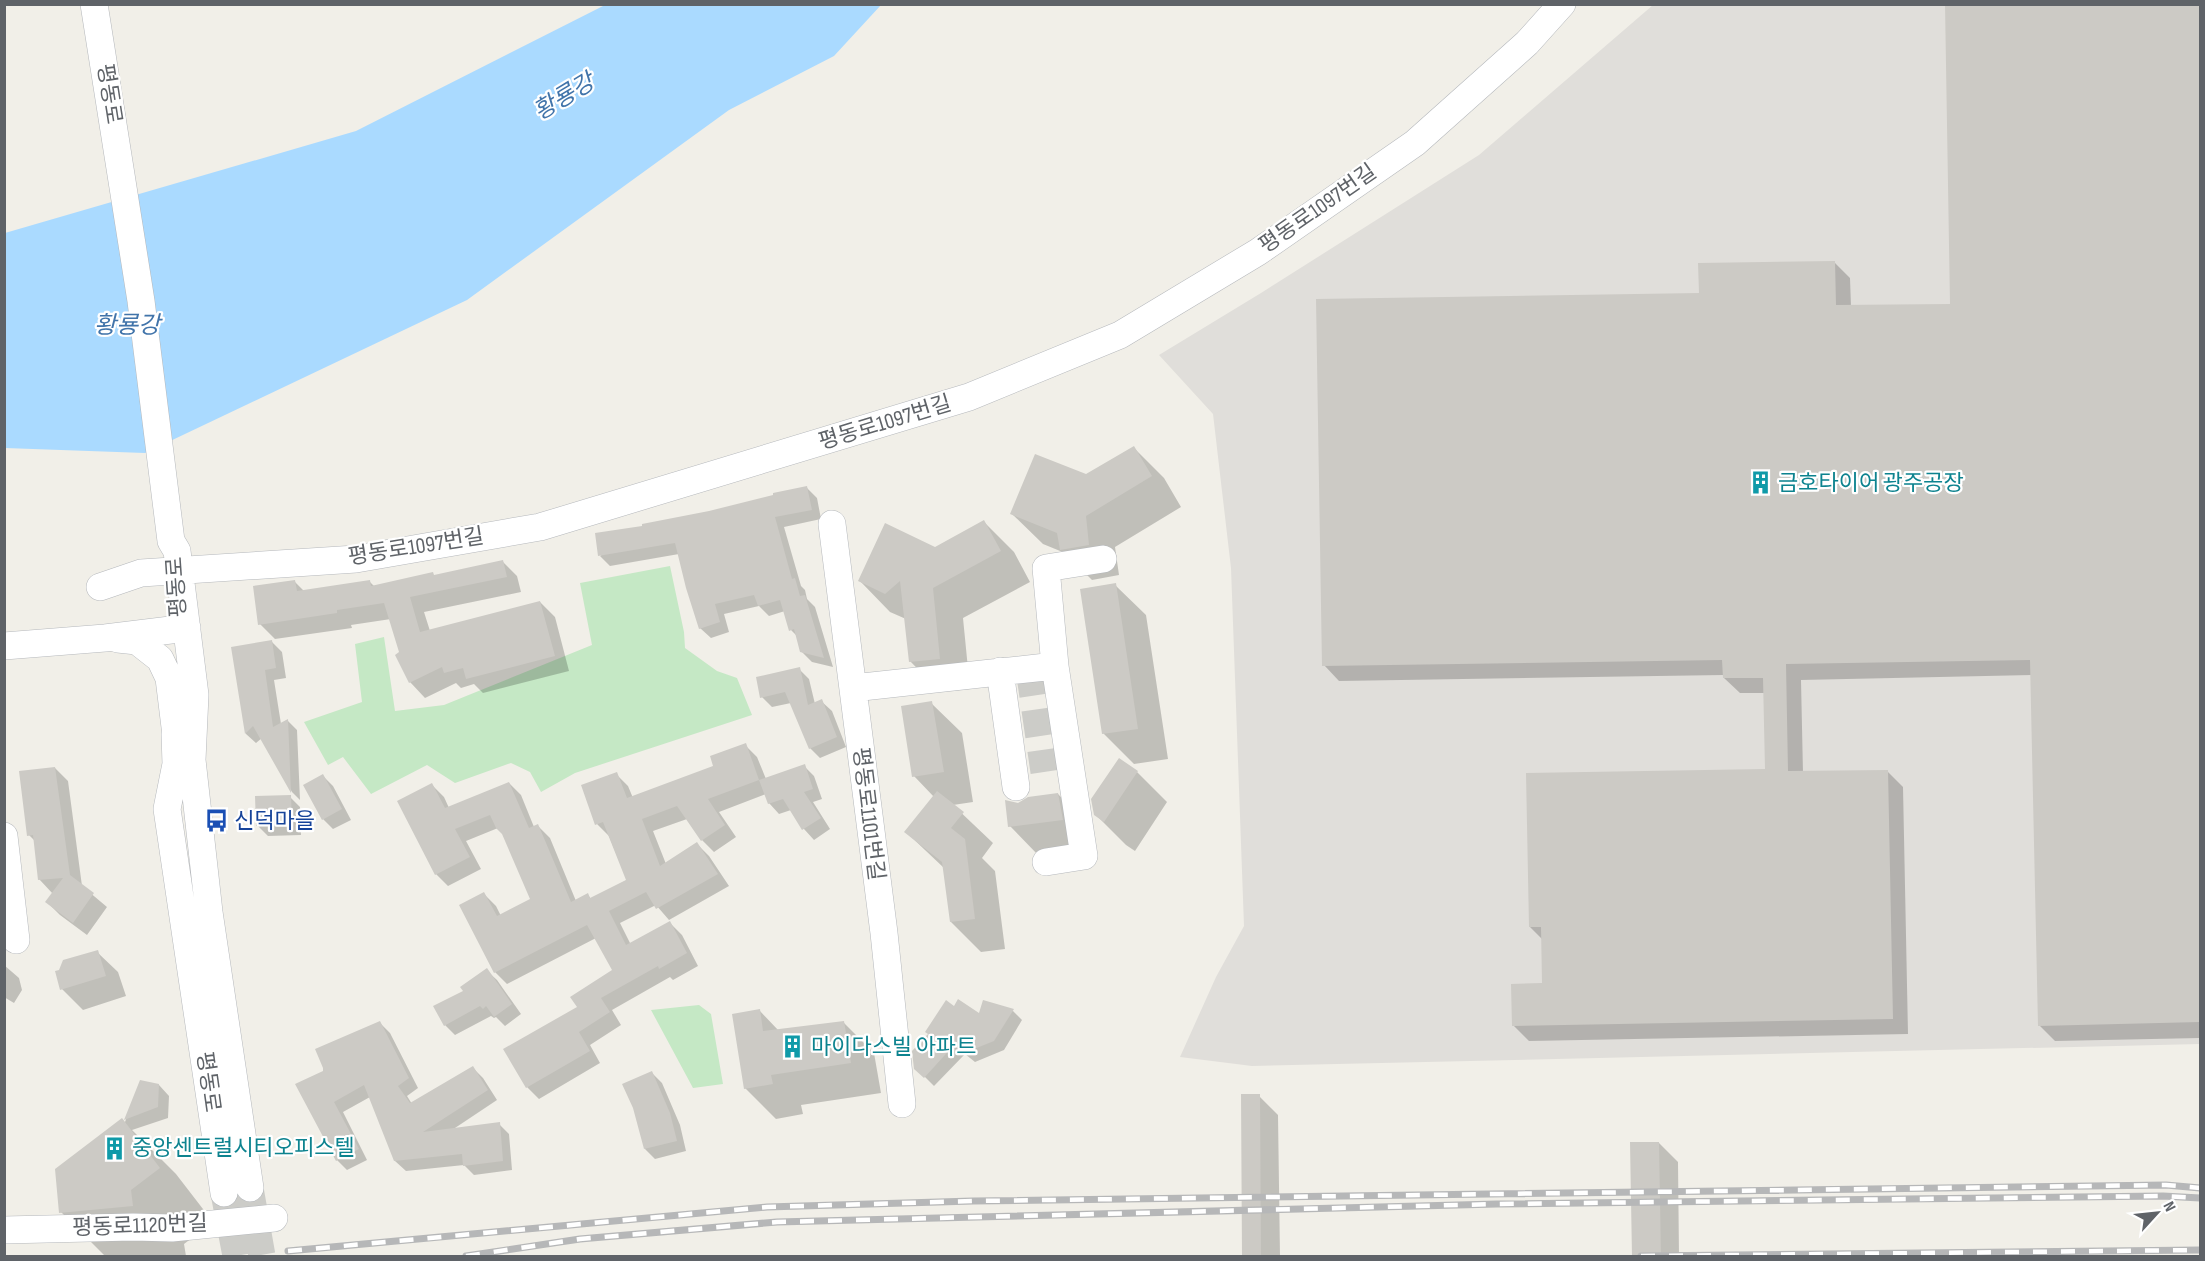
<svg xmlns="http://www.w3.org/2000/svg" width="2205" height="1261" viewBox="0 0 2205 1261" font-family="'Sofia Sans Condensed','Noto Sans KR',sans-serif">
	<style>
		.industrial { fill: #e0deda }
		.green { fill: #c5e8c5 }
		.water { fill: #aadaff }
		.shadow { fill: #0003 }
		.building { fill: #cccac5 }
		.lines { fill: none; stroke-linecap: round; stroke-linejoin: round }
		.minor-tunnel { stroke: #ccccc8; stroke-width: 27; stroke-dasharray: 27 14; stroke-linecap: butt }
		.minor-casing { stroke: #b5b8bc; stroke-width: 28 }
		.minor { stroke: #fff; stroke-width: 27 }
		.rail-casing { stroke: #b6b7b8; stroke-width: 7 }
		.rail { stroke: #fff; stroke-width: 4.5; stroke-dasharray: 14; stroke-linecap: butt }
		.labels { text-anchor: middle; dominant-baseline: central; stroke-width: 4.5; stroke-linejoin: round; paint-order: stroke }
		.street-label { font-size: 22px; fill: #5f6368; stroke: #fff }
		.culture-label { font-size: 22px; fill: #0d838f; stroke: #fff; text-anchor: start }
		.transit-label { font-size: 22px; fill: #164399; stroke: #fff; text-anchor: start }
		.water-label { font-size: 24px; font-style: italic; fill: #4174aa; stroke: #fff }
	</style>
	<rect width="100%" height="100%" fill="#f1efe8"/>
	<path class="industrial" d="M1653,5H2200V1044L1252,1066L1180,1057L1216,977L1244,926L1231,568L1213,414L1159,355L1261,293L1479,155Z"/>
	<path class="green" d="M670,566L684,632L685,648L717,671L737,678L752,715L575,773L541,792L530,772L511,763L455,783L427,765L371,794L343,757L328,765L304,722L362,702L355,644L384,637L395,711L444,705L592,645L580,583Z
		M699,1005L711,1014L723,1084L693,1088L651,1010Z"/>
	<path class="water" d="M605,5H881L834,56L729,110L467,300L145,453L5,448V233L356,131Z"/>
	<path class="shadow" d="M1947,4H2200V1038L2055,1041L2039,1025L2032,675L1801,680L1803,773L1887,771L1903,787L1908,1034L1529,1041L1513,1025L1543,985L1542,939L1530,927L1766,771L1764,693H1740L1724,678V675L1339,681L1324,665L1700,295L1835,263L1850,278L1851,307L1952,306Z
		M1134,448L1164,478L1181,507L1115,547L1119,575L1092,580L1065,553L1043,544L1012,514L1086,476Z
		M807,488L817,498L821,519L784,527L801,586L805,590L807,599L815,607L833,667L812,662L802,652L798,637L791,630L785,611L769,616L759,606L724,614L729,632L711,638L700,628L679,554L610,566L600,556L644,528Z
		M984,522L1014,552L1030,582L963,618L970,689L940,692L910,661L906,619L890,612L860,581L935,548Z
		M502,561L517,576L521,592L424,612L430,631L540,602L555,617L569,671L483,693L474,684L461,688L456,683L425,698L410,682L391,619L351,625L352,628L275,639L260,624L294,581L304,591L369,581L375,587L435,577Z
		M1115,585L1146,615L1168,759L1134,764L1103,733Z
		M272,642L282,652L286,678L274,680L281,724L287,720L297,730L300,800L292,792L262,738L256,743L246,734L233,648Z
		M799,669L809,679L815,704L821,701L832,711L846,747L820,758L810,748L791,703L772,707L762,697Z
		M931,703L962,733L973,802L953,805L993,843L982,858L995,871L1005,949L981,952L951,922L944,868L906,832L934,797L914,776Z
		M745,745L757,757L766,779L804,766L814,776L822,799L813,802L830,829L814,840L804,829L791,810L779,814L769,803L766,794L719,812L736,837L714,852L702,840L687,819L653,831L666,864L697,844L709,856L729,886L669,920L656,905L620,923L631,945L670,923L682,935L698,966L673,980L670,977L612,1010L621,1025L590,1045L600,1063L539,1099L527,1087L579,1007L614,971L596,938L507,984L495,972L461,906L484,894L496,906L501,916L532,900L504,834L498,828L466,841L481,869L448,886L436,874L432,785L444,797L449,808L509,783L521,795L534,827L538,826L550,838L576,901L588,895L591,899L627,880L609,836L597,824L616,774L628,786L633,798L715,766Z
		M55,768L68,781L82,886L107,907L87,935L60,915L47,902L53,894L39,879L36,842L29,835Z
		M1137,772L1167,802L1135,851L1126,845L1095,814Z
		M323,776L333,786L351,820L333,829L323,819Z
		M1058,794L1088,825L1092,850L1040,857L1010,826L1018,804Z
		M290,797L300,807L301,835L268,836L258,826Z
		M97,952L118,972L126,996L83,1010L62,989Z
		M4,965L19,978L22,990L14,1003L4,997Z
		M486,970L497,980L521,1014L505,1026L496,1017L494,1018L491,1016L455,1035L445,1025L465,991Z
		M954,1008L980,1015L1013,1011L1022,1020L1004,1050L975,1062L965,1054L934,1086L916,1068L930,1035Z
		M759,1010L779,1031L843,1022L874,1053L881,1093L801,1105L803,1114L776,1119L745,1088Z
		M380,1023L390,1033L418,1088L407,1096L412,1104L473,1068L483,1078L497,1100L452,1130L499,1124L509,1134L512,1170L474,1175L464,1165L406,1171L395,1161L370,1097L343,1112L367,1160L347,1170L337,1160L324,1072Z
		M652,1073L662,1083L680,1125L686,1151L655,1159L645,1149Z
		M140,1082L159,1085L169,1096L168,1118L132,1130L176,1174L213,1222L184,1244L186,1256H105L61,1212L125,1122Z
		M1259,1096L1278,1115L1280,1256H1243Z
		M1659,1143L1678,1162L1679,1256H1633Z"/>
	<path class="building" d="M1945,4H2200V1022L2038,1026L2030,660L1786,664L1788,771L1888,770L1893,1019L1512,1026L1511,984L1542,983L1541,927H1529L1526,773L1765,769L1763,678H1723L1722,660L1322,666L1316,299L1699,293L1698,263L1835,261L1836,305L1950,304Z
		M1134,446L1152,476L1086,516L1089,545L1060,550L1057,533L1010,514L1035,454L1086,474Z
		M807,486L812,510L775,517L792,579L795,578L800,596L805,595L824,658L800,652L794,629L789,631L780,600L758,606L754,595L715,604L720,622L699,629L686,588L675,543L598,556L595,533L642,526V524L709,511L773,495V493Z
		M984,520L1001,551L933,588L940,659L909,662L900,581L885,594L858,581L885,523L935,547Z
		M503,560L507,577L410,597L420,632L540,601L555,656L466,679L463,668L444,673L442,667L409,683L395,655L399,652L384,603L337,610V613L258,625L253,586L295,580L297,591L370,580L371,586L433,572L434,575Z
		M1116,583L1138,729L1102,734L1080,589Z
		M272,640L276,668L265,670L273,727L288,719L291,793L253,726L245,734L231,647Z
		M800,667L808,705L822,699L837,737L809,749L785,692L760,698L756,677Z
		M932,701L944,772L912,777L901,706Z
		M746,743L759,780L708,799L725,825L701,841L677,806L642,819L660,866L697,842L718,874L656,909L646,892L609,911L626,945L670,921L687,953L659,969L658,966L601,998L610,1012L579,1032L590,1051L526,1088L503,1049L577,1007L570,997L612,970L587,925L494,973L459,905L484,892L497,916L530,899L502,834L496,828L490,815L455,829L470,857L435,875L397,801L432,783L445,808L509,782L529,828L538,824L571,902L588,893L590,898L626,880L603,822L595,825L581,785L617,772L627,798L713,766L710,756Z
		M1119,758L1138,771L1104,822L1094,815L1091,799Z
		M805,764L813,789L804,792L821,818L802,830L783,799L768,804L759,780Z
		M55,767L70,875L94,893L73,923L45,902L63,878L38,880L33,835L27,836L19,771Z
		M323,774L342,809L322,820L303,785Z
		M937,791L964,812L951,828L965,839L975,919L950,922L942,862L904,832Z
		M1058,793L1063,820L1008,827L1005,800L1018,803L1028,797Z
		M291,795L292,825L256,826L255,796Z
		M98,950L106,976L60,990L55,971L59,970L63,960Z
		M487,968L512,1004L494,1017L486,1006L483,1009L480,1006L444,1026L433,1006L463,991L460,987Z
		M958,999L979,1013L983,1000L1014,1009L994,1041L964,1053L954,1045L924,1078L914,1069L912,1051L928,1034L925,1032L946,1000L954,1006Z
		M760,1009L763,1031L844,1021L851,1063L771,1075L773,1084L744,1089L732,1014Z
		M380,1021L409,1078L398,1086L410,1103L473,1066L488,1090L423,1132L500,1122L503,1161L463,1166L462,1154L394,1161L364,1085L334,1102L359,1149L336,1161L295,1084L323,1071V1068L315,1049Z
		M652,1071L670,1113L677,1141L644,1149L633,1108L622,1084Z
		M140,1080L159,1084L158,1107L124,1120Z
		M1241,1094H1260L1261,1257H1242Z
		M122,1118L160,1168L131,1190L133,1206L59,1213L55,1169Z
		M1630,1142H1659L1661,1257H1632Z"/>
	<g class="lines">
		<path class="minor-tunnel" d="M1029,669L1044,772
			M250,1188L262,1256
			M224,1193L236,1256"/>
		<defs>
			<path id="minor" d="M94,4L141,301L171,541L177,551L195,695L192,760L209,912L250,1188
				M832,524L884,933L902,1104
				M100,587L141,573L356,559L540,527L969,397L1120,335L1258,252L1415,143L1527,43L1562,4
				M118,639L137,641L160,659L169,678L175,727
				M4,646L105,638L187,628
				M1000,671L1016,787
				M853,688L1055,666L1046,568L1103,559
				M175,734L176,764L167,809L224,1193
				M4,836L16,940
				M1046,862L1084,856L1055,666
				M4,1230L133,1227L172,1228L274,1218"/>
		</defs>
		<use href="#minor" class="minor-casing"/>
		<use href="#minor" class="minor"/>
		<defs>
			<path id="rail" d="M288,1251L767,1207L973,1201L2166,1185L2200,1188
				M466,1256L580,1239L777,1222L1497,1204L2163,1196L2200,1198
				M1641,1256L2200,1250"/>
		</defs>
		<use href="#rail" class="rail-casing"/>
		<use href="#rail" class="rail"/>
	</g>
	<defs>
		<symbol id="building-bare" viewBox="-9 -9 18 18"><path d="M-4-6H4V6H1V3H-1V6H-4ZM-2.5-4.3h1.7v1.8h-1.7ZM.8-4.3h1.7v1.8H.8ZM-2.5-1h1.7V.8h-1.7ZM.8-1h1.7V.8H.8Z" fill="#0f9aa8" stroke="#fff" stroke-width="2.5" paint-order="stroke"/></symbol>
		<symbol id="bus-bare" viewBox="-9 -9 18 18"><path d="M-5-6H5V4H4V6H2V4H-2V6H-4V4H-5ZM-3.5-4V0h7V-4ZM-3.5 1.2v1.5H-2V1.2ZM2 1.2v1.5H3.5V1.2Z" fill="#1a4fb4" stroke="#fff" stroke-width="2.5" paint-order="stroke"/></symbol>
	</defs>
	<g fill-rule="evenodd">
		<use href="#building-bare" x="1744" y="466" width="33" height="33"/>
		<use href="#bus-bare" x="200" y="804" width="33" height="33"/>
		<use href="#building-bare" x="776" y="1030" width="33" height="33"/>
		<use href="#building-bare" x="98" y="1132" width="33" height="33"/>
	</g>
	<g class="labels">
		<g class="street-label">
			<text transform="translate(109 94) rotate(81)">평동로</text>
			<text transform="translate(1318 209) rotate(-35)">평동로1097번길</text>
			<text transform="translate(885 423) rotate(-17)">평동로1097번길</text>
			<text transform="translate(416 547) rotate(-9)">평동로1097번길</text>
			<text transform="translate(177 587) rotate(-94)">평동로</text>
			<text transform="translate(868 814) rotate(83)">평동로1101번길</text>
			<text transform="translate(208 1082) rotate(82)">평동로</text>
			<text transform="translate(140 1226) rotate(-2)">평동로1120번길</text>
		</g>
		<g class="culture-label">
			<text x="1778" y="483">금호타이어 광주공장</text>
			<text x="811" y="1047">마이다스빌 아파트</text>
			<text x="132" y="1148">중앙센트럴시티오피스텔</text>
		</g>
		<g class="transit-label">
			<text x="234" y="821">신덕마을</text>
		</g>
		<g class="water-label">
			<text transform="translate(564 97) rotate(-31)">황룡강</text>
			<text x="127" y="325">황룡강</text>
		</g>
	</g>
	<rect width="2205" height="1261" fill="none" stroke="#5f6368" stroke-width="12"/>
	<g transform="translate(2157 1213) rotate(63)" stroke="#ffffff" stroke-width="4.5" paint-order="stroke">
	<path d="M0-4.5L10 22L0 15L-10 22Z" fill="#5f6368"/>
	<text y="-9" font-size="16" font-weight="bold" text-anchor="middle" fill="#5f6368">N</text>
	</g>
</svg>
